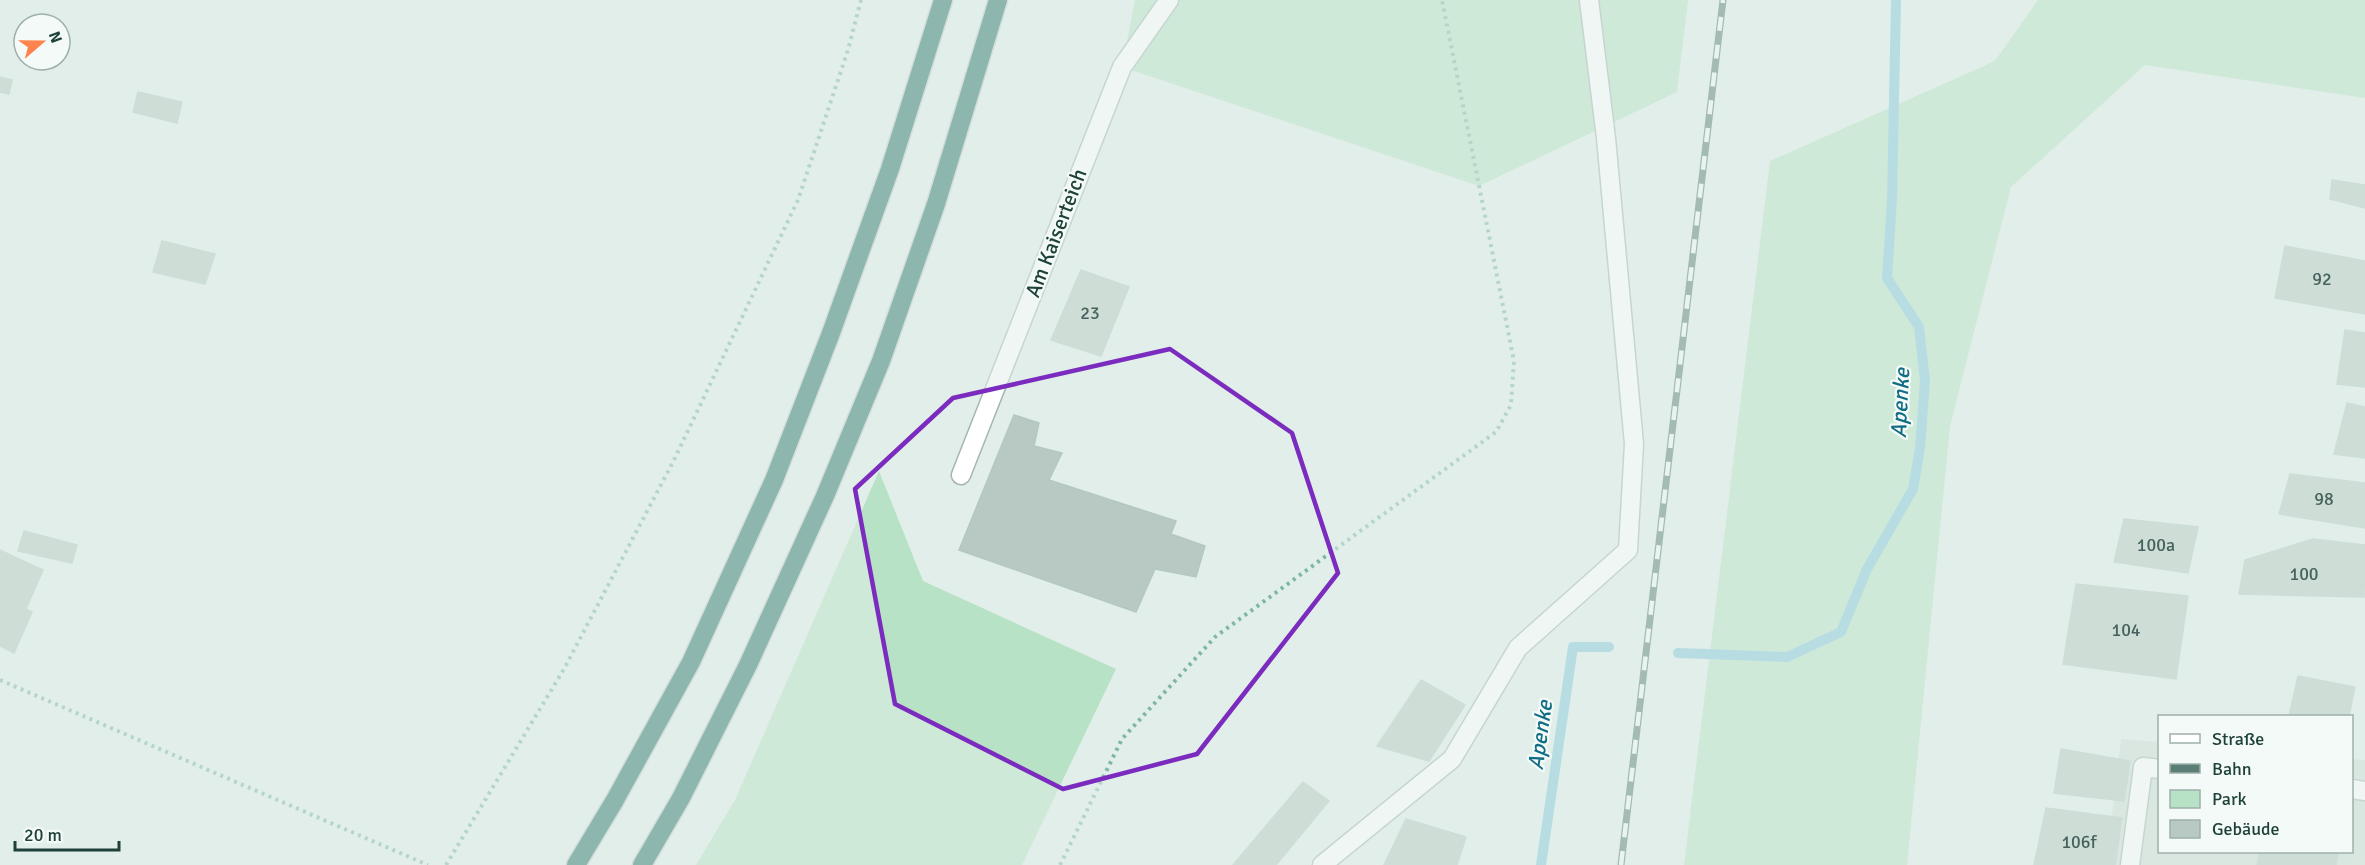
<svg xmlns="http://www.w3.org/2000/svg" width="2365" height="865" viewBox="0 0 2365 865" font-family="Signika,sans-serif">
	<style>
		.built { fill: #d0ded8 }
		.green { fill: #b8e2c5 }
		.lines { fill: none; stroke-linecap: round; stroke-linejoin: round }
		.stream { stroke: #83c8da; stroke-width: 10 }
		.building { fill: #b7c9c2; stroke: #b3c8c1; stroke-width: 1.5 }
		.lane-casing { stroke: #a4b7b1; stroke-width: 21 }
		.street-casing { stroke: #a4b7b1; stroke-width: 21 }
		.highway-casing { stroke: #c0cac8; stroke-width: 21 }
		.path { stroke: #7eb6a7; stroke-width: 4; stroke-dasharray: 3 4.5; stroke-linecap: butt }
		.lane { stroke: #fff; stroke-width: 18 }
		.street { stroke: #fff; stroke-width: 18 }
		.highway { stroke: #277166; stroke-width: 18 }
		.rail-casing { stroke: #5a7d75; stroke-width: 7 }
		.rail { stroke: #f3faf7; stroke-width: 4.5; stroke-dasharray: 14; stroke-linecap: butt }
		.marked { fill: none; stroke: #7b2cbf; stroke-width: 4.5; stroke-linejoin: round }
		.labels { text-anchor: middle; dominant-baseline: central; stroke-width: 4.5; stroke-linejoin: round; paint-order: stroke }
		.number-label { font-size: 18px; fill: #45635c }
		.street-label { font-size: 21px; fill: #1f413a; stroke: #f3faf7 }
		.water-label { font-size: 22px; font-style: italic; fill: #116c85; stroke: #f3faf7 }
	</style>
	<rect width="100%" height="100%" fill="#e2eee9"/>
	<path class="built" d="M2121,739L2159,742L2160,852H2352V759L2365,760V865H2106Z"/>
	<path class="green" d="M1135,0H1688L1677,92L1479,186L1122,67Z
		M2038,0H2365V98L2145,65L2011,187L1950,426L1907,865H1684L1770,161L1995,61Z
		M879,471L923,581L1116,669L1022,865H696L735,800Z"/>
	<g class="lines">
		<path class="stream" d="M1678,653L1787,657L1841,632L1867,569L1913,489L1920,448L1925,381L1919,327L1887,278L1892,200L1896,0
			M1541,865L1573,647H1609"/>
	</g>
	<path class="building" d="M0,77L12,80L9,94L0,92Z
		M138,92L182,102L177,123L133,112Z
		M2332,180L2365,185V208L2330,199Z
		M162,241L215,254L205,284L153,272Z
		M2285,246L2365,261V314L2275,298Z
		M1081,270L1129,287L1101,356L1051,340Z
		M2345,330L2365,333V387L2337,384Z
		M2347,403L2365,407V458L2334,454Z
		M1014,415L1039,423L1034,446L1062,453L1049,480L1176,521L1171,534L1205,546L1196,577L1155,569L1136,612L959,550Z
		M2290,474L2365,483V528L2279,514Z
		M2124,519L2198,527L2188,573L2114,562Z
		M24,531L77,545L72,563L18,551Z
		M2313,539L2365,545L2364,597L2239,594L2245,560Z
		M0,550L21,560L0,606Z
		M21,560L43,570L26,609L32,612L14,653L0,646V606Z
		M2076,584L2188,596L2176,679L2063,664Z
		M2298,676L2355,687L2349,716H2289Z
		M1421,680L1465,705L1429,761L1377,746Z
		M2061,749L2130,761L2124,801L2054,793Z
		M1303,782L1329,801L1276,865H1233Z
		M2046,808L2122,818L2115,865H2034Z
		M1406,819L1466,837L1457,865H1384Z
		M2260,852H2338L2336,865H2257Z"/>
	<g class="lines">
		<defs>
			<path id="lane" d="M961,475L1122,67L1169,0
				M1322,865L1452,759L1518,648L1628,550L1634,444L1606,138L1589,0"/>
			<path id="street" d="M2352,789L2365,791
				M2130,865L2143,767L2160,769"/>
			<path id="highway" d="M576,865L615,800L691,662L774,480L831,333L890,169L943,0
				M642,865L681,798L748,665L825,496L881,361L936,204L998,0"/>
		</defs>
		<use href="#lane" class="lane-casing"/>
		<use href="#street" class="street-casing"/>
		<use href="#highway" class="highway-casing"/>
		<path class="path" d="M0,680L428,865
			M446,865L564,669L673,462L798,200L848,50L861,0
			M1060,865L1122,739L1215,637L1496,432L1511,405L1514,361L1442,0"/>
		<use href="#lane" class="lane"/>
		<use href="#street" class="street"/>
		<use href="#highway" class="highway"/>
		<defs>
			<path id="rail" d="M1621,865L1723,0"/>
		</defs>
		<use href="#rail" class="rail-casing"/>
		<use href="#rail" class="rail"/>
	</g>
	<path d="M0 0H2365V865H0ZM1170,349L1292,433L1338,573L1197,754L1063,789L895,704L855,489L953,398Z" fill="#e2eee9" fill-opacity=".55" fill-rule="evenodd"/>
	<path class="marked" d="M1170,349L1292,433L1338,573L1197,754L1063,789L895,704L855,489L953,398Z"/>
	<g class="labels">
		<g class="number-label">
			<text x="2322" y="279">92</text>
			<text x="1090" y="313">23</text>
			<text x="2324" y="499">98</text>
			<text x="2156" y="545">100a</text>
			<text x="2304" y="574">100</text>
			<text x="2126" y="630">104</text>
			<text x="2079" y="842">106f</text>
		</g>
		<g class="street-label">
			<text transform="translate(1056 233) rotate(-69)">Am Kaiserteich</text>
		</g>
		<g class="water-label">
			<text transform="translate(1900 403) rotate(-87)">Apenke</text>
			<text transform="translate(1540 735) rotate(-82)">Apenke</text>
		</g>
	</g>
	<rect x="2158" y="715" width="195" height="138" fill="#f3faf7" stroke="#9eb0ab" stroke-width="1.5"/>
	<rect x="2170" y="734" width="30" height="9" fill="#ffffff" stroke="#9eb0ab" stroke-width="1.5"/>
	<text x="2212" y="745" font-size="18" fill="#1f413a">Straße</text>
	<rect x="2170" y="764" width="30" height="9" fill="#5a7d75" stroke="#9eb0ab" stroke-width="1.5"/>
	<text x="2212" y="775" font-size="18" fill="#1f413a">Bahn</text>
	<rect x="2170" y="790" width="30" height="18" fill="#b8e2c5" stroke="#9eb0ab" stroke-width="1.5"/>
	<text x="2212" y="805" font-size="18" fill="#1f413a">Park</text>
	<rect x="2170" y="820" width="30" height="18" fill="#b7c9c2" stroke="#9eb0ab" stroke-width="1.5"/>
	<text x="2212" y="835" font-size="18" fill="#1f413a">Gebäude</text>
	<g transform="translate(42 42) rotate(70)"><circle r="28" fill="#f3faf7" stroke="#9eb0ab" stroke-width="1.5"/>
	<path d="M0-4.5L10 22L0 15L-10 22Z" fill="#ff834f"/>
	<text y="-9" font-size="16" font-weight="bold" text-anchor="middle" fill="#1f413a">N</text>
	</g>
	<path d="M15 841v9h104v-9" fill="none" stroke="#1f413a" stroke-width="3"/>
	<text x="24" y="841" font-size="18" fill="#1f413a" stroke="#f3faf7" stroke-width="4.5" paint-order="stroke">20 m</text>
</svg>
